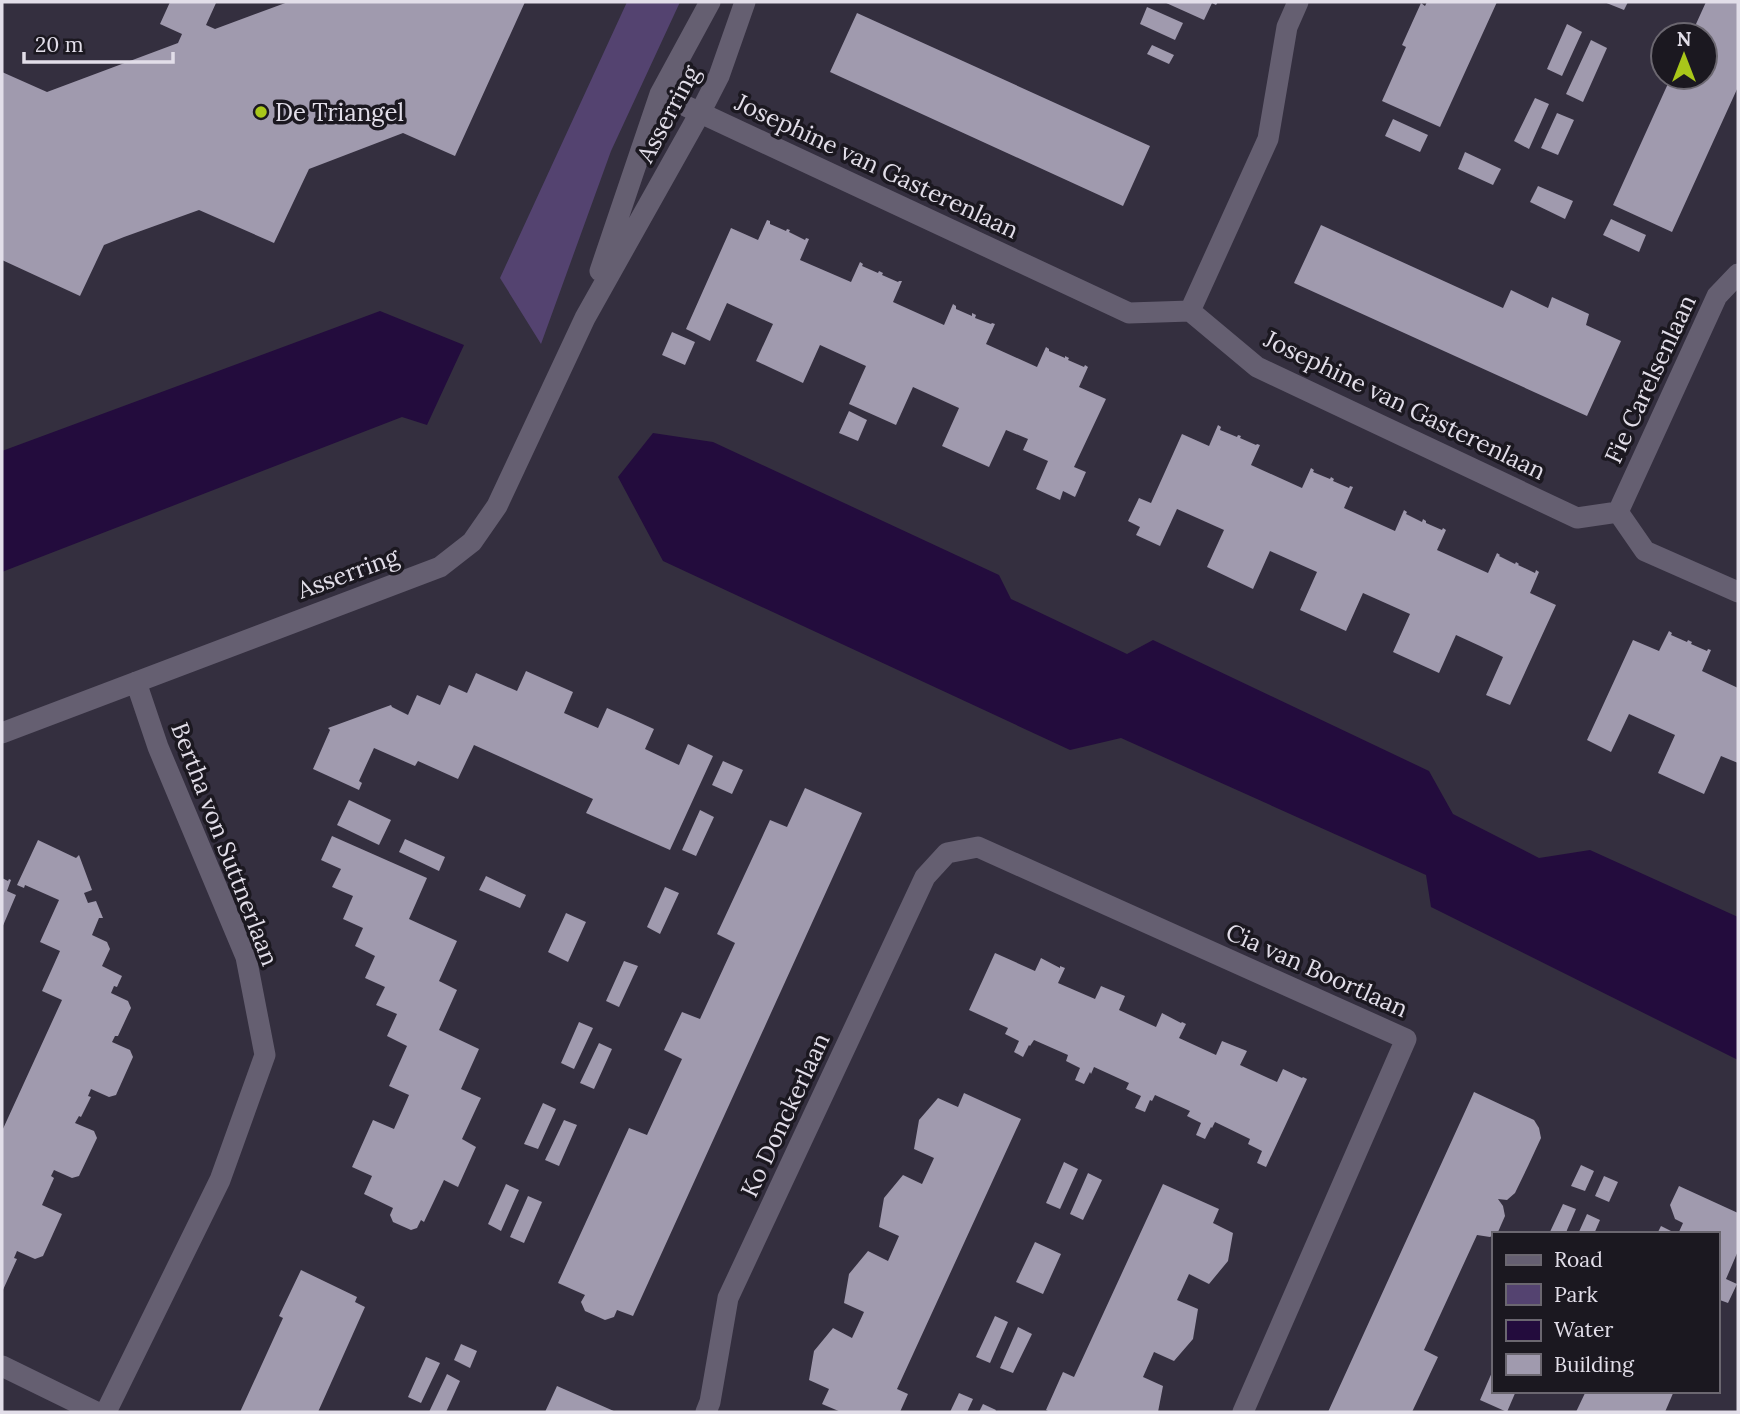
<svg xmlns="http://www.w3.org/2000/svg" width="1740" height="1414" viewBox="0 0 1740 1414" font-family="Lora,serif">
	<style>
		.green { fill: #544370 }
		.water { fill: #230c3d }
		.building { fill: #a09aae }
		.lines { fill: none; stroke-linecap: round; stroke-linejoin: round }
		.minor { stroke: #655f71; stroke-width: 21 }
		.poi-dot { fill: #a9c71a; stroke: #1b1820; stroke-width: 2.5 }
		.labels { text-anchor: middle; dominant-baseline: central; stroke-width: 7; stroke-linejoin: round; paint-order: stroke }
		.poi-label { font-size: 24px; fill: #e2dee9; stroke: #1b1820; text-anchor: start }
		.street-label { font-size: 24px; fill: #e2dee9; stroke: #1b1820 }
	</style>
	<rect width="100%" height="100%" fill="#342f3f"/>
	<path class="green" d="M627,2H680L611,151L541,344L500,278Z"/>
	<path class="water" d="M380,311L464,345L427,425L402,417L2,572V451Z
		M653,433L713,442L999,575L1011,599L1127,654L1153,640L1429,771L1453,814L1539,858L1590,850L1738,917V1060L1431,907L1426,875L1121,738L1070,750L663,561L618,477Z"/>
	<path class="building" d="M170,2L216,3L206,25L215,29L288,2H525L455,156L403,133L309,169L274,243L199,210L124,237L104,245L80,296L2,260V72L47,92L178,43L182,34L160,24Z
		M1164,2H1218L1216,5L1212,3L1204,20Z
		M1427,2H1497L1440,127L1382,101L1406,47L1402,45L1421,3L1425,6Z
		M1604,2H1628L1624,10Z
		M1706,2H1738V87L1672,232L1613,205L1671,77H1705V35H1691Z
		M1147,7L1183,23L1175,40L1140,24Z
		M857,13L1150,146L1123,206L830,72Z
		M1567,24L1582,32L1562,76L1547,69Z
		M1591,40L1607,48L1583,102L1566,94Z
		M1152,45L1174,55L1169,64L1147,54Z
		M1535,98L1549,104L1529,149L1514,141Z
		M1557,113L1574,120L1558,155L1541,148Z
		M1393,119L1428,135L1420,152L1385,136Z
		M1465,152L1501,169L1493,185L1458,169Z
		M1538,186L1573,201L1565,219L1530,202Z
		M1611,219L1646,235L1639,252L1603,235Z
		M767,220L770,221V224L786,231L787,229L790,230L789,232L805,240L806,238L809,239L800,260L851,282L860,262L863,264L862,266L878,273L879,271L883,273L882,275L898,282L899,281H902L893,302L944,325L953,304L956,306V309L972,316V313L976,315L975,318L991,324L992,323L995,324L986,344L1037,367L1046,347L1049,349V351L1065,358V356L1069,358L1068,360L1084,367L1085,365L1088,367L1079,387L1106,399L1074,467L1086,472L1075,497L1063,491L1060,500L1036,489L1048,461L1023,450L1028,439L1006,430L989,467L942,446L959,408L913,387L896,425L849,404L866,366L820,345L803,383L756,361L773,324L727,303L710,341L686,329L731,228L758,240Z
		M1321,225L1503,308L1511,290L1548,308L1552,297L1589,314L1586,325L1621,341L1587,416L1294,283Z
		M672,332L695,342L685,365L662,355Z
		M849,411L867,420L858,441L839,433Z
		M1218,425L1221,427L1220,430L1237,437L1238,435L1241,436L1240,438L1256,445L1257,444L1260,445L1251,465L1302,488L1311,468L1314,470L1313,472L1330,479L1331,477L1334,479L1333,481L1349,488L1350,486L1353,487L1344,508L1395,531L1404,510L1407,512L1406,514L1422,522L1423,519L1426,521V523L1442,530L1443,528L1446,530L1437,550L1488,573L1497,553L1500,555L1499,556L1515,564L1516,562L1519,564L1518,565L1535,573L1536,570L1539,572L1530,593L1556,605L1510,705L1486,695L1503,657L1480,646L1456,635L1439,673L1393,652L1410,614L1363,593L1346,631L1300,610L1317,572L1270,551L1253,589L1207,567L1224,530L1177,509L1160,546L1136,535L1140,527L1128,521L1139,498L1151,503L1182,434L1209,446Z
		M1669,631L1672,633L1671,635L1687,642L1688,640L1692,642L1691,644L1707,651L1708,649L1711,650L1702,671L1738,688V763L1721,756L1704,794L1658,773L1675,735L1629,714L1611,752L1587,740L1633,640L1659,651Z
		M526,671L573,692L564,713L598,728L607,708L630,718L654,729L645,749L679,765L688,744L713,756L670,850L586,813L593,799L474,745L458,779L418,761L415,766L374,748L359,781L362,783L359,790L313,769L330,730L328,728L391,705L392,707L408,715L417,695L440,705L449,685L467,693L476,673L517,691Z
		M723,761L743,770L732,794L712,785Z
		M805,788L862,813L633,1316L617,1310L614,1317L605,1320L585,1311L581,1302L585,1295L558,1283L629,1128L647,1135L682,1059L664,1050L682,1012L700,1019L735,943L717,934L770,820L787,827Z
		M349,800L391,820L379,845L337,825Z
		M700,810L714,817L696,856L682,850Z
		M332,836L427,878L409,919L457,941L439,981L457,990L439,1030L479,1049L461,1089L481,1098L462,1139L476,1147L458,1187L444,1180L424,1222L421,1220L417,1228L411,1230L393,1222L390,1215L393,1208L364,1194L372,1176L352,1167L373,1120L394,1129L406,1102L409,1095L389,1086L407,1046L387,1036L397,1014L376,1005L385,987L365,978L375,956L355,946L363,928L343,919L353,896L332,887L341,869L321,860Z
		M405,839L445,857L439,871L399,852Z
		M38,840L76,858L79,855L92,890L84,893L88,903L96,901L103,918H99L92,935L107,942L110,949L102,966L122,976L117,987L114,986L111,993L128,1001L131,1008L118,1036H115L112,1042L130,1050L133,1057L116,1095L109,1097L91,1089L88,1096L91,1097L81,1117L79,1116L75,1123L94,1131L97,1138L79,1176L72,1178L54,1170L51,1176L54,1178L42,1205L62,1214L43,1256L35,1259L17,1251L14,1258L17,1259L2,1292V1131L62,1000L42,991L60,951L40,942L59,900L25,885L24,888L17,885Z
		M486,876L526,895L520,908L479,890Z
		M2,878L8,881L9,879L11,880L7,891L16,895L2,928Z
		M665,887L679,893L660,934L647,927Z
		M566,913L586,922L568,962L548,952Z
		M995,953L1035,971L1041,958L1060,968V966L1065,968L1058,983L1095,999L1101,986L1125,996L1119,1010L1156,1027L1162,1013L1181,1023L1182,1022L1186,1024L1179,1038L1216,1055L1222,1041L1247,1051L1240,1065L1277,1082L1283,1069L1302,1078L1303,1077L1307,1079L1266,1167L1257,1163L1262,1151L1248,1144L1250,1139L1215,1122L1212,1128L1211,1127L1205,1139L1196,1135L1201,1123L1187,1116L1190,1111L1155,1095L1152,1101L1150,1100L1145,1112L1135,1108L1141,1096L1126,1089L1129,1083L1094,1067L1091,1074L1090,1072L1084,1084L1075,1080L1080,1068L1066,1061L1068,1055L1034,1040L1030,1046L1029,1045L1023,1057L1014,1052L1019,1041L1005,1034L1008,1028L969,1010Z
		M624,961L638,966L619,1007L606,1001Z
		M579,1022L593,1028L574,1069L561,1063Z
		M599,1043L612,1049L594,1089L580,1083Z
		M1474,1092L1534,1120L1539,1128L1541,1138L1528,1166L1515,1193L1507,1200L1498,1199L1503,1206L1505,1216L1498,1232L1490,1237L1477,1235L1424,1350L1438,1357L1412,1412H1328Z
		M964,1093L1021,1119L897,1389L908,1394L900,1412H841L822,1404L829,1389L809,1380L814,1351L833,1328L852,1338L864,1312L844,1303L849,1274L868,1251L888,1261L899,1236L879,1227L884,1198L903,1175L922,1184L934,1158L914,1149L919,1120L938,1098L958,1107Z
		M543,1103L556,1109L538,1149L524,1144Z
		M564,1120L577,1125L559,1166L545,1160Z
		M1064,1162L1078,1169L1060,1209L1046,1203Z
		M1581,1165L1594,1171L1585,1191L1571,1186Z
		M1088,1173L1102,1180L1083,1220L1070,1214Z
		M1604,1176L1618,1182L1609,1202L1595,1196Z
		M506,1184L519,1190L501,1231L488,1224Z
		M1163,1184L1219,1209L1213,1223L1233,1233L1228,1261L1209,1284L1189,1274L1177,1300L1198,1309L1193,1339L1174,1361L1154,1352L1143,1377L1163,1386L1158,1412H1050L1046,1410L1063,1372L1074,1377Z
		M1679,1186L1738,1213V1251L1726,1279L1737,1284L1728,1303L1717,1299V1234H1678L1683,1223L1675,1219L1670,1205Z
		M528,1196L542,1202L524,1243L510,1237Z
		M1563,1204L1576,1209L1567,1230L1566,1234H1549Z
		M1587,1214L1600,1220L1594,1234H1578Z
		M1661,1226L1677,1234H1657Z
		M1035,1242L1061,1254L1043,1294L1016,1282Z
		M301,1270L357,1297L355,1302L365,1307L318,1412H240L283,1318L279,1316Z
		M995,1316L1008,1322L990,1363L976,1357Z
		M1018,1327L1032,1334L1013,1373L1000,1368Z
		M461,1344L477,1351L470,1368L454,1360Z
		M426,1357L440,1363L421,1403L408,1397Z
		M1493,1370V1391H1516L1507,1412L1480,1400Z
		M447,1374L460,1381L446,1412H429Z
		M557,1386L616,1412H545Z
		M1586,1391H1674L1665,1412H1576Z
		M959,1393L973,1399L967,1412H950Z
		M983,1404L996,1410L995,1412H979Z"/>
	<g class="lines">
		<path class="minor" d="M660,94L1129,313L1190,311L1257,367L1577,518L1618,512L1645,551L1738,592
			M600,271L660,94L710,2
			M1190,311L1268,139L1287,27L1298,2
			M1618,512L1717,296L1738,274
			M2,733L440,567L472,542L497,506L585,318L700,113L719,76L745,2
			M2,1366L96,1412
			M106,1412L220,1180L265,1055L246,957L158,747L136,682
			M706,1412L710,1402L728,1298L925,877L947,853L978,847L1406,1039L1243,1412"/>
	</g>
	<circle class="poi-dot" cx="261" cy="112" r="7"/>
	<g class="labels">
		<g class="poi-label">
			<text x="275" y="112">De Triangel</text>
		</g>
		<g class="street-label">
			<text transform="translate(668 114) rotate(-62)">Asserring</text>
			<text transform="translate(877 166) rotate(25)">Josephine van Gasterenlaan</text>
			<text transform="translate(1650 379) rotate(-65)">Fie Carelsenlaan</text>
			<text transform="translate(1405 405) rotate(26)">Josephine van Gasterenlaan</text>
			<text transform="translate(348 573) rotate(-20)">Asserring</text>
			<text transform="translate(225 844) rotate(69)">Bertha von Suttnerlaan</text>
			<text transform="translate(1317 970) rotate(24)">Cia van Boortlaan</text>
			<text transform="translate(785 1115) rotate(-65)">Ko Donckerlaan</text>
		</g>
	</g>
	<rect width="1740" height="1414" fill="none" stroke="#e2dee9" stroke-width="7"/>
	<rect x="1492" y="1232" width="228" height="161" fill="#1b1820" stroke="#6b6770" stroke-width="2"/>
	<rect x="1506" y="1255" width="35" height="10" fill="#655f71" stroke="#6b6770" stroke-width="2"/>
	<text x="1554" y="1267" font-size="21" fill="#e2dee9">Road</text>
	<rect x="1506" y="1284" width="35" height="21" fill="#544370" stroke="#6b6770" stroke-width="2"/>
	<text x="1554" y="1302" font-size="21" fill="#e2dee9">Park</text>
	<rect x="1506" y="1320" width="35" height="21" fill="#230c3d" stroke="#6b6770" stroke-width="2"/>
	<text x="1554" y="1337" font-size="21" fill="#e2dee9">Water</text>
	<rect x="1506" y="1354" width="35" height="21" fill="#a09aae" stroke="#6b6770" stroke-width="2"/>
	<text x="1554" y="1372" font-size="21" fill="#e2dee9">Building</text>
	<g transform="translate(1684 56)"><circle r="33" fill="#1b1820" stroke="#6b6770" stroke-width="2"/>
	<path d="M0-5L12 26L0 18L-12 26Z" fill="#a9c71a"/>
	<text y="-10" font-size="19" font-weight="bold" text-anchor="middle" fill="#e2dee9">N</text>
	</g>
	<path d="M24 52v10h149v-10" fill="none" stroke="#e2dee9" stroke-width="3.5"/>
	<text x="35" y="52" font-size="21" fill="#e2dee9" stroke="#1b1820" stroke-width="5" paint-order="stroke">20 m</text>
</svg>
